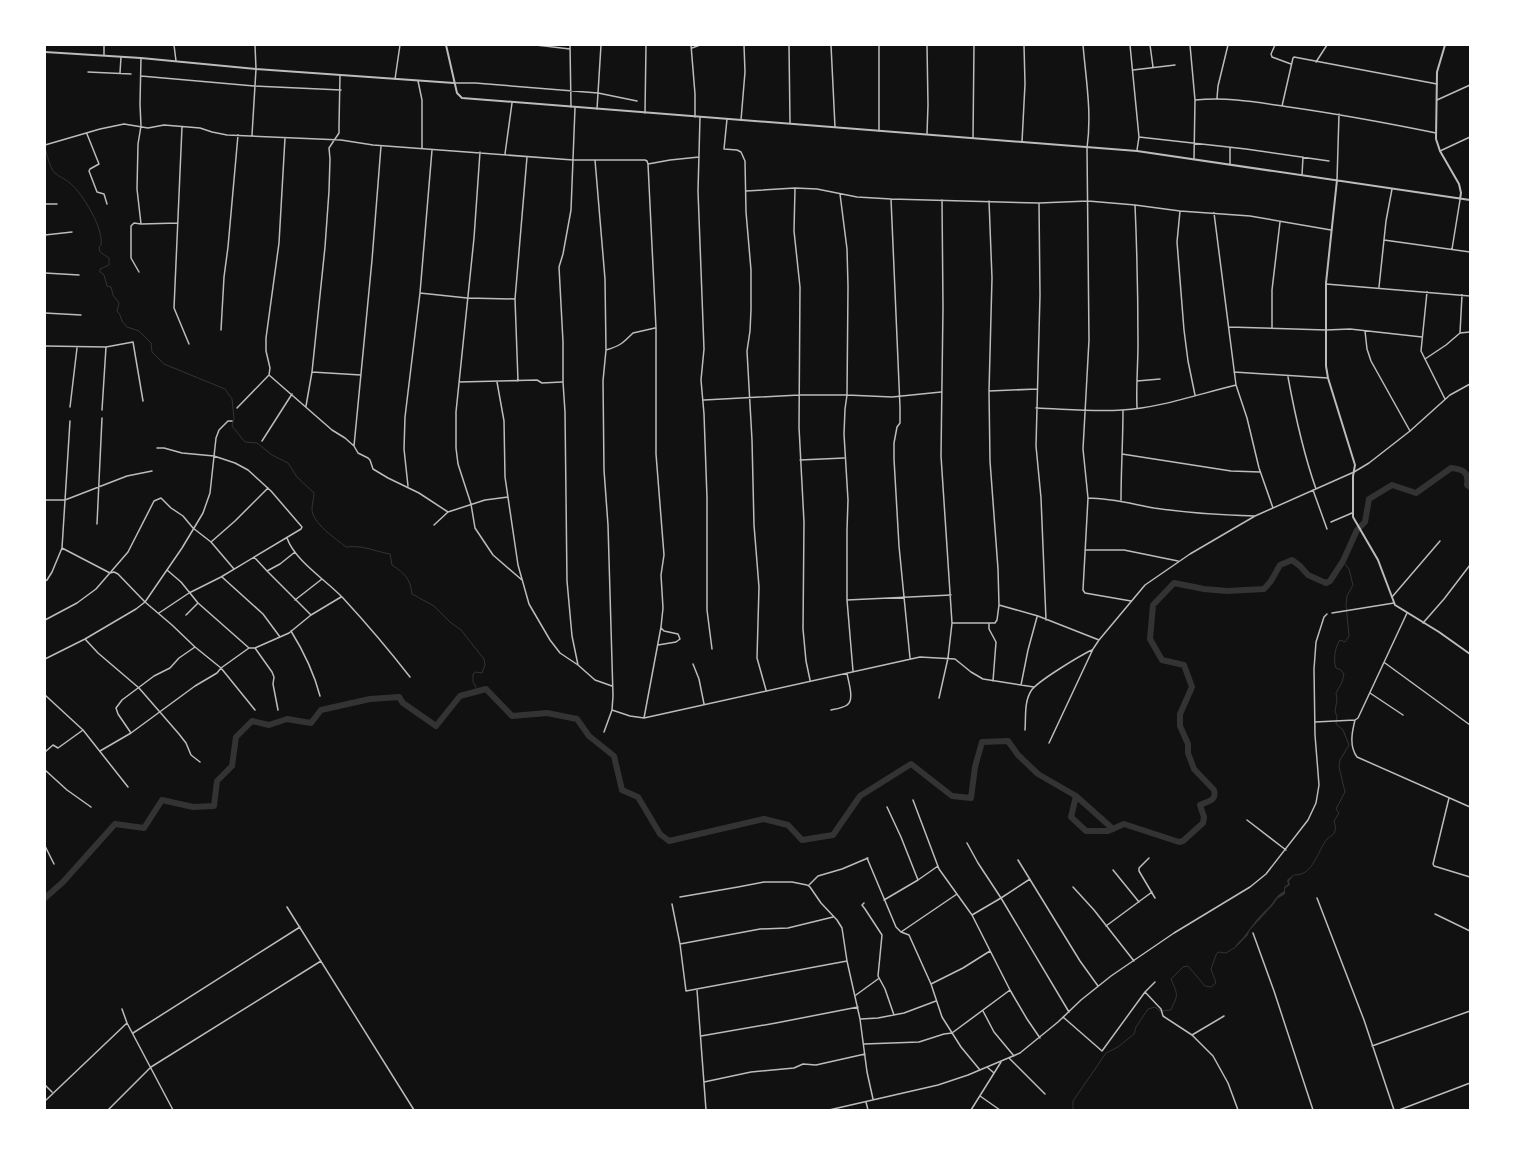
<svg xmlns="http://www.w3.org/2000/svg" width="1515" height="1155" viewBox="0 0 1515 1155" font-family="'Source Serif 4',serif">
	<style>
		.water { fill: #333 }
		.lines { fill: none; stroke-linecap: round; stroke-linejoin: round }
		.stream { stroke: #333; stroke-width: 1 }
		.river { stroke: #333; stroke-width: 6 }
		.minor { stroke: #bcbcbc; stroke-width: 1.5 }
		.tertiary { stroke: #bcbcbc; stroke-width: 2 }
	</style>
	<rect width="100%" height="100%" fill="#111"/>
	<path class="water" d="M1296,873L1289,881L1290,885L1285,888V894L1277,899L1273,905L1250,930L1248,934V935L1234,949C1236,943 1242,940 1245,935C1252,926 1258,917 1267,909C1275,902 1273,898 1284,891V887L1288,884L1287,880Z"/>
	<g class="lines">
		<path class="stream" d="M45,147C47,154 49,167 55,173C59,177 66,179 70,183C83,194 104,229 101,245L99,247L100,252L109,258V265L100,269V272L104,275L107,286L111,287L113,295L119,303L117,311L120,315L122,321L127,327L139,331L151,343L152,352L164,364L225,389L232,399L234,418L232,426L245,442L257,443L272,455L288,463L297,477L314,493C314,498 312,504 312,509C312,523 336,539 346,547C364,545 373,551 390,554L392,565C405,574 410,578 412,594L434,606L450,622L461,630L484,659L485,665L482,673L476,672L473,674V682L476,687V692
			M1295,875C1313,876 1318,850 1327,839C1330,836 1335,835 1335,830C1336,828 1335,824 1334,821L1339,813L1336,809L1345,792L1339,767L1340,760L1349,745L1343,730L1336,724L1337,716L1335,712L1337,699L1336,693L1342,682L1344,674L1341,670L1336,668C1333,660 1335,647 1340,640L1345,642L1349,636L1346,605L1347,596L1353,585L1349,569L1343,561
			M1073,1110V1101L1106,1053L1118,1047L1134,1034L1136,1027L1148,1009L1155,1007L1160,1011L1171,1010C1172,1006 1175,1002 1176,998C1178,992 1173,985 1171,979L1183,967L1188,966L1205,986L1211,987L1216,983L1211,969L1216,955L1218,952L1226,953L1234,948"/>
		<path class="river" d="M1076,796L1113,829
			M45,898L63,882L115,824L144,828L162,800L193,807L214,806L217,781L232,766L236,737L252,721L269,725L287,719L311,723L321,710L370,699L399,697L403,703L436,726L460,696L486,689L512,716L547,713L577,719L589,736L614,756L622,790L638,797L660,834L669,841L764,819L788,825L802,840L833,835L860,796L911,764L952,796L971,798L975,767L982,742L1008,741L1018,755L1038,774L1076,796L1071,817L1086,831H1108L1124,824L1179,842L1183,841L1203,823L1204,817L1200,805C1208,801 1217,801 1214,790L1194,769L1188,753V744L1180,726V714L1192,687L1184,665L1162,660L1150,639L1153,605L1174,583L1204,589L1227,591L1264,589L1271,581L1280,565L1292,560L1300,566L1308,575L1326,583L1330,581L1343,561L1357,530L1365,522L1369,499L1392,485L1416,493L1451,468C1463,469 1469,472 1467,485L1470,487"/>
		<path class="minor" d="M104,45V55
			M174,45L176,61
			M536,45L570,49
			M570,45L571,107
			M691,45L695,94V117
			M789,45L790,123
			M831,45L835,127
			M879,45V131
			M1083,45C1086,80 1092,113 1087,148L1089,340L1083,449L1088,498L1083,590L1085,593L1131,601
			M1130,45L1139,137L1137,150
			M1150,45L1153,67
			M1190,45L1195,100L1194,159
			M1275,45L1271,54L1272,57L1291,64
			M692,48L700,45
			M141,58L140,104L141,126L138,144L137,189L141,224L178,223
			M1316,62L1327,45
			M1133,70L1175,65
			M88,72L131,74
			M120,73L121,57
			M141,76L254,86L341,90
			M395,79L400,45
			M418,81L422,100V148
			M454,83H475L598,93L637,101
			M1217,98L1218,86L1228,45
			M1195,100C1229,97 1255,102 1289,107C1338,114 1387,123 1436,133
			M1437,100L1470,85
			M1282,106L1293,58L1294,57L1437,84
			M575,108L571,210L563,254L559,267L563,342V382L565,412L567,581L572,636L578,665
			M597,109L601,45
			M645,113L646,45
			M700,117L698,191L704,349L701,380L704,414L707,498V610L712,649
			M727,119L724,149L737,150L741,152L745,161L746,212L751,270V310L750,331L747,351L752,440L754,525L759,587L757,658L766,690
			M741,120L745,72L744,45
			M182,127L174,308L189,344
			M87,134L99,164L90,169L89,171L97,192L104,194L107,204
			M927,134L928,105L927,45
			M252,135L256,69L255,45
			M1139,137L1246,149L1329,161
			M973,138L974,45
			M1022,142L1025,84L1024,45
			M45,145L100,129L124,124L148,128L164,125L200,128L212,132L227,135L341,140L373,145L573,160H645L647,161L648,164
			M1440,151L1470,137
			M480,152L474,238L456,412V448L458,464L471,504L475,528L493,555L522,580
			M505,154L512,103
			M595,160L605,279L606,350L603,381L604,470L608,525L613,696L612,710L604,732
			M648,164L670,160L699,157
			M1230,164V148
			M1302,175L1303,157
			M1337,180L1339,114
			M795,188L794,231L800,287L799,427L804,522L803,629L806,661L810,680
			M746,191L795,188L817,189L857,197L891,199L1039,203L1088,201L1135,205L1180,211L1250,216L1331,230
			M840,194L847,249L848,286L847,395L845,409L844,434L848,500L847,530V600L853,671
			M891,199L900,407V423L897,427L894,443V459L899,546L910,658
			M1039,203L1040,295L1036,446L1041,498L1046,620
			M45,204H57
			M1135,205C1137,251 1138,297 1138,344C1138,365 1136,386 1137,408
			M1180,211L1177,242L1184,330L1188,361L1195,395
			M1214,213L1236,385L1247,418L1259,468L1273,508
			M45,235L72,232
			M1384,240L1470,252
			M1452,249L1460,200
			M139,272L131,258V226L134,223L141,224
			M45,273L79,275
			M1326,284L1470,296
			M1379,287L1386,221L1392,189
			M1427,292L1421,351L1445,399
			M420,293L467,298L515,299
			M45,313L81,315
			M1229,327L1326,330L1350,329L1422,337
			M1272,327V290L1280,222
			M221,330L224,277L228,247L238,135
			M1365,331L1367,349L1371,361L1410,431
			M1460,333L1462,295
			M45,346L106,347L133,342L143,401
			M606,350C620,346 623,343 633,333L655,328
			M1425,359L1446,345L1460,333L1470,332
			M312,372L361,375
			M1234,372L1328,378
			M269,375L332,430L345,438L354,446L358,453L368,458L370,460L373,469L388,478L419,493L448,512
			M1288,377C1295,415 1303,452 1316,489
			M518,381L515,299L527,157
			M1137,381L1160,379
			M459,382L537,380L542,383L562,382
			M497,382L504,421L505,477L518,565L529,604L550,640L560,653L578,665L595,680L612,686
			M989,391L1037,389
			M704,400L799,395H847L892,397L941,392
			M306,406L312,372L325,247L329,191L330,159L329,148L339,133V126L340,75
			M70,407L77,348
			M237,408L269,375L270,368L266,351V338L279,243L285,138
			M1036,408C1065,409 1094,412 1122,410C1159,408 1199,394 1236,385
			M102,410L106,347
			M262,441L292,394
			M354,446L372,260L381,146
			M157,448H164L182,453L214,456L235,463L248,470L271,491L302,527L301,529L221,577L189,593L159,613
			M1122,454L1231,471L1260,472
			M800,460L844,458
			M408,486L404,449L405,417L420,293L432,150
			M1313,490L1327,529
			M1088,498C1111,498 1132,504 1154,508C1188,513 1221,515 1255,516
			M45,500H65L127,476L152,471
			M1121,500C1121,470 1123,440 1123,410
			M1331,522L1352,513
			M97,524L102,418
			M434,525L448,512L485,500L508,497
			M287,538C295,561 326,580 343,598C366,623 389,650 410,677
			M211,542L234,569
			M62,548L110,573L114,572L118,574L145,602L172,625L195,647
			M1085,550H1124L1178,561
			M254,557L267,571L280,564L295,552
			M167,570L181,582L198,603L186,615
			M267,571L311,615
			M222,577L263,614L280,637
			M45,581L47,580L52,572L62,548L70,421
			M1392,597L1440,541
			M295,600L322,579
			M847,600L951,595
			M198,603L249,648H255L289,633L311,615L341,597
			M999,605L1038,616L1099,640
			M1332,613L1394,603
			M45,620L77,603L96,589L128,552L154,501L161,498L171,508L183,516L193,528L211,542L235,521L268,488
			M952,623H995L997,620L999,605L998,569L990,461L989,391L992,278L989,201
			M1423,623L1444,599L1470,565
			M989,624V629L996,642L993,681
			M291,631C304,652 314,673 320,696
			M85,639L98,653L139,688L179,734L186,743L191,755L200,762
			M658,645L676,642L680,639L678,634L664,631L661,628
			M255,648L272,672L274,677L273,684L278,710
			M45,659L85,639L136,609L145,602L182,548L203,513L210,493L216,438L219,430L228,421H232
			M1385,663L1470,725
			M693,664L699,679L704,704
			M1021,685L1028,650L1037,617
			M1370,693L1403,715
			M45,695L83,730L128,787
			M939,698L948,658L952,623L941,456L943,307L942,200
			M612,710L630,716L644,718L920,657L955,659L971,672L983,679L1034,687
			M831,710C836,709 843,708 847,705C855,700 848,681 847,673
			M644,718L661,627L663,608L661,575L664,555L656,454V328L648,164
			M1355,720C1352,732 1349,746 1357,757L1470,807
			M1315,722L1355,720L1358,718L1407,613
			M1025,730C1026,718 1024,702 1031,691C1036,682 1081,655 1092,650
			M131,733L118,714L116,708L122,700L154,676L170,668L179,658L195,647L221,668L255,710
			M1049,743L1093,649L1099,640L1145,585L1190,554L1255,516L1354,472L1369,463L1410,431L1450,395L1470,384
			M100,751L131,733L195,686L217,673L221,668L249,648
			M45,752L53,745L58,748L83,730
			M45,770L67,790L91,807
			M1449,798L1433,864L1434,866L1470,877
			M913,800L939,869L972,915L1010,990L1027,1019L1040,1038
			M887,807L901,837L918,880
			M1247,820L1286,850
			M967,843L978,863L1001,898L1069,1012
			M45,846L54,864
			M867,858L896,927L901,932L909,935L931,984L942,1017L961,1047L980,1070
			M1149,858L1139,868V871L1155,898
			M1018,860L1080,961L1098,986
			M1113,870L1139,902
			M809,885L818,876L842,869L868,858
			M1073,887L1094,910L1134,961
			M680,897L738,887L764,882H792L807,885L810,887L821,903L837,920L842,928L847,961L860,1019L867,1072L873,1099
			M1317,898L1364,1020L1394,1110
			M884,900L918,880L938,866
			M864,903L862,905L865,909L882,935L878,976L885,989L894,1015
			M672,904L680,944L686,991L847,961
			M287,907L414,1110
			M1435,914L1470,931
			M972,915L1001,898L1030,879
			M1106,926L1152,892
			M901,932L957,894
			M1253,933L1274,991L1313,1110
			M680,944L760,929L788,928L833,917
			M931,984L963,968L990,951
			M697,990L706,1110
			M1145,992L1161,1009L1163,1016L1192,1035L1213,1056L1228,1083L1238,1110
			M856,995L878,979
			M122,1009L127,1023L173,1110
			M983,1011L994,1032L1014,1056
			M1063,1017L1102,1051L1145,992L1155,982
			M861,1019L878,1018L904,1013L936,1001
			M133,1033L300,927
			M1192,1035L1224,1016
			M701,1036L776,1023L858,1007
			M864,1044L919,1042L944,1034L952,1033L1010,990
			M1372,1046L1470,1011
			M1009,1058L1045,1094
			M987,1067L994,1073
			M704,1082L751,1072L794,1068L803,1064L816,1065L865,1054
			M45,1085L52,1092
			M980,1096L1000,1110
			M45,1101L127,1023
			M866,1102L868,1110
			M108,1110L151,1067L321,961
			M829,1110L938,1085L968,1075L1020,1053L1058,1022L1081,1000L1111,976L1174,933L1250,887L1266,874L1308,820L1316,803L1319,785L1315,735L1314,669L1316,642L1324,617L1327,614
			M971,1110L1001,1062
			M1399,1110L1470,1083"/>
		<path class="tertiary" d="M446,45L457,93L462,98L1137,151L1470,200
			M1445,45L1437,72L1436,139L1440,151L1459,184L1461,193L1460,199
			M45,52L141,58L256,69L454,83
			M1337,180L1326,283V366L1328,378L1355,465L1353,476V517L1378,560L1395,605L1439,632L1470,654"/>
	</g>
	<rect width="1515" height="1155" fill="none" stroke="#ffffff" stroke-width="92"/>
</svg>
